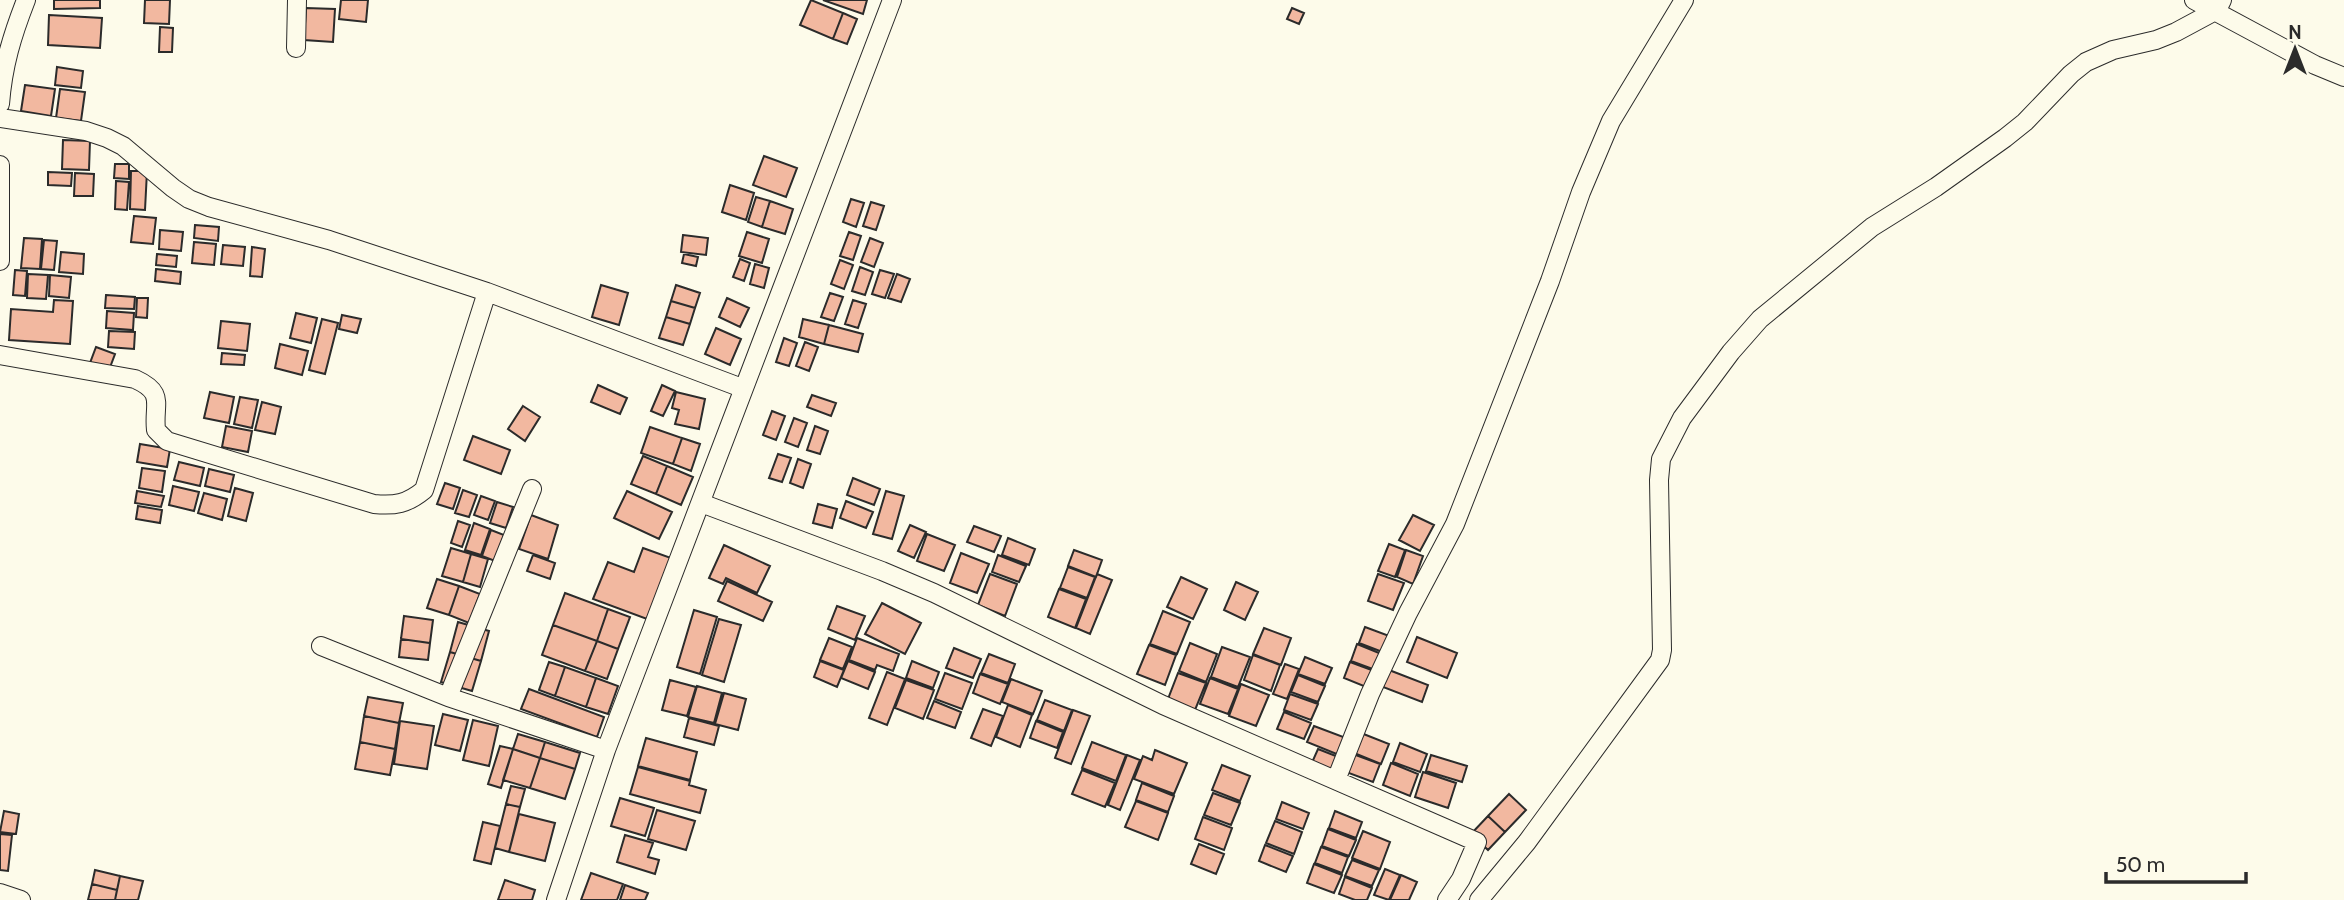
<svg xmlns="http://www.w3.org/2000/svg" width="2344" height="900" viewBox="0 0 2344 900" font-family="Cabin,sans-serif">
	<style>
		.building { fill: #f2b8a0; stroke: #2b2b2b; stroke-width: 2 }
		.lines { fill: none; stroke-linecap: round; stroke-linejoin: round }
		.minor-casing { stroke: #2b2b2b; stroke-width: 20 }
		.minor { stroke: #fdfbea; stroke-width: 18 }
	</style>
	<rect width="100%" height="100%" fill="#fdfbea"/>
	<path class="building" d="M54,0H100V8L54,9Z
		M145,0H170L169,24L144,23Z
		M341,0H368L366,22L339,19Z
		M811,0L843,13L833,39L800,25Z
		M823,0H867L863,14Z
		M306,8L335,9L333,42L304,40Z
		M1292,8L1304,13L1299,24L1287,19Z
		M843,13L857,19L847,44L833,39Z
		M49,15L102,18L100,48L48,45Z
		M160,27L173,28L172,52H159Z
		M57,67L83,71L81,88L55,85Z
		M25,85L55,89L51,116L21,111Z
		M60,89L85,92L81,121L56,118Z
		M63,140L90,141L89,170L62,169Z
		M764,156L797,168L786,197L753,185Z
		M115,164H129V179L114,178Z
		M131,171H147L145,210L130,209Z
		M48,172L72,173L71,186L48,185Z
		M75,173L94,174L93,196H74Z
		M116,181L129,182L127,210L115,209Z
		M730,185L754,193L746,220L722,212Z
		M756,197L770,201L762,227L748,222Z
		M851,199L864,203L856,227L843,222Z
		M770,201L793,209L785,234L762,227Z
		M871,202L884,206L876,230L863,226Z
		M134,216L156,218L153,244L131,242Z
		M195,225L219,227L218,241L194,238Z
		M160,230L183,232L181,251L159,249Z
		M747,232L769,239L762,263L739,256Z
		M849,232L861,236L853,260L840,256Z
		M683,235L708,238L706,255L681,252Z
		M24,238L42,239L40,269L21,268Z
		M870,238L883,243L874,267L861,262Z
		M44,240L57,241L54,270L41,269Z
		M194,242L216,244L214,265L192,263Z
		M223,245L245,247L243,266L221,264Z
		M252,247L265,249L262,277L250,276Z
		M61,252L84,254L83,274L59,272Z
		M157,254L177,256L176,267L156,265Z
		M684,254L698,257L696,266L682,263Z
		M740,259L750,263L744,281L733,277Z
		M840,260L853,265L844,289L831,284Z
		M755,264L769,268L764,288L750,284Z
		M860,267L873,272L865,295L852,291Z
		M156,269L181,272L180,284L155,281Z
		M15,270L27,271L25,296L13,295Z
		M880,270L894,274L885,298L872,294Z
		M28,274L48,275L46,299L27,298Z
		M897,274L910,279L901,302L888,298Z
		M50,275L71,277L69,298L49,296Z
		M601,285L628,293L619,325L592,317Z
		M676,285L700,293L695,308L671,301Z
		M830,293L843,297L834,321L821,317Z
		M106,295L135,297L134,309L105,308Z
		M137,298H148L147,318L136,317Z
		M727,298L749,308L740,327L719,317Z
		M54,300L73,301L70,344L9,340L11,309L53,312Z
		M853,300L866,304L858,328L845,324Z
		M671,301L695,308L690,324L666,317Z
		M107,311L134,313L133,330L106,328Z
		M296,313L317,318L311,343L290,338Z
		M342,315L361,319L357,333L339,329Z
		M666,317L690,324L683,345L659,338Z
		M322,319L338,323L325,374L309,370Z
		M803,319L829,325L824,344L799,337Z
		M221,321L250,324L247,351L218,348Z
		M829,325L863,334L858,352L824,344Z
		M716,328L741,339L730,365L705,354Z
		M109,331L135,332L134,349L108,347Z
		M784,338L797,343L789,366L776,362Z
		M805,342L818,347L809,371L796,366Z
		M280,344L308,351L302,375L275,368Z
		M96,347L115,354L109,370L90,363Z
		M222,353L245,355L244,365L221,364Z
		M598,385L627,398L620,414L591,402Z
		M662,385L675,391L663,416L651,411Z
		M210,392L234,397L229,423L204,418Z
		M676,392L705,399L699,429L675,424L679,410L672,408Z
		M812,395L836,403L831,416L807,407Z
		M240,397L258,400L252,428L234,424Z
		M262,402L281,407L275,434L255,430Z
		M523,406L540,417L525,441L508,429Z
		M772,411L785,416L776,440L763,435Z
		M794,418L807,423L798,447L785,442Z
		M226,426L252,431L248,452L222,447Z
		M815,426L828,431L820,454L807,450Z
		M650,427L682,438L673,464L641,453Z
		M473,436L510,450L501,474L464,460Z
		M682,438L700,444L691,471L673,464Z
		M140,444L170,449L167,467L137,462Z
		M778,454L791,458L782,482L769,478Z
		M643,456L667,466L656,494L631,484Z
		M798,459L811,464L803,488L790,483Z
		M179,462L204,468L200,486L174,480Z
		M667,466L693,477L681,505L656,494Z
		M142,468L165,471L162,492L139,488Z
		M209,469L234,475L230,492L205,486Z
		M853,478L880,489L874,505L847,495Z
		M445,483L460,488L453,509L437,504Z
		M173,486L199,492L194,511L169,505Z
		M235,488L253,493L246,521L228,516Z
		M463,490L477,495L469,517L455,513Z
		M137,491L164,496L161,507L135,503Z
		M627,491L672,512L659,539L614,518Z
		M886,491L904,496L892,539L873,534Z
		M204,493L227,499L222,520L198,513Z
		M481,496L495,501L488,520L474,515Z
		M846,501L873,512L866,528L840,518Z
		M497,502L513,507L506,528L490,523Z
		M818,504L837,509L832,528L813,523Z
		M138,506L162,510L160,523L136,519Z
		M531,515L558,525L548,559L519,549Z
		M1413,515L1434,525L1420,551L1399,540Z
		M458,521L470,525L462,547L451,543Z
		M474,523L490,529L481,555L465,550Z
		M910,525L926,532L914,558L898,551Z
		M974,526L1001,536L994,552L967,542Z
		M491,530L504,535L495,561L482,556Z
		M927,534L955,545L944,571L917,561Z
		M1008,538L1035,549L1029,565L1002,555Z
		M1389,544L1405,550L1395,577L1378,571Z
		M724,545L770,566L757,593L726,578L723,584L709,578Z
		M451,548L471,554L463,582L442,576Z
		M643,548L671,558L647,619L593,599L608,562L634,572Z
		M1074,550L1102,560L1096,577L1068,566Z
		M1406,550L1423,556L1413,584L1397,577Z
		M961,553L989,564L977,593L950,583Z
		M471,554L488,559L480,587L463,582Z
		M533,555L555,563L550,579L527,571Z
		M998,555L1026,566L1019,582L992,572Z
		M1068,567L1095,577L1087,598L1060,588Z
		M990,574L1017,584L1005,616L978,605Z
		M1097,574L1112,580L1090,634L1076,628Z
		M1378,574L1404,583L1393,610L1368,601Z
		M1181,577L1207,589L1193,619L1167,607Z
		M437,579L459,586L449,615L427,608Z
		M727,581L772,602L763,621L718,601Z
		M1236,582L1258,592L1245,620L1224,610Z
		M459,586L480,594L469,623L449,615Z
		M1059,589L1086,599L1075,628L1048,617Z
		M565,593L608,609L597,641L553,625Z
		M882,603L921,623L905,654L865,634Z
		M837,606L865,616L855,640L828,629Z
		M608,609L630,617L618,649L597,641Z
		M694,610L717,617L700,674L677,667Z
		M1163,611L1190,622L1177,654L1150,644Z
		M404,616L433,620L430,643L401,639Z
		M719,619L741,625L724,682L702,675Z
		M458,622L489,631L481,661L450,652Z
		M553,625L597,641L585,671L542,655Z
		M1365,627L1392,637L1385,653L1359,643Z
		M1264,628L1291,638L1281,665L1253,654Z
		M1417,637L1457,653L1447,678L1407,662Z
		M829,638L852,647L843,669L820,660Z
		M857,638L899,654L893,671L877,665L875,670L849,660Z
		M401,639L430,643L428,660L399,657Z
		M597,641L618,649L607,679L585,671Z
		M1190,643L1217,654L1206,682L1179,671Z
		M1357,644L1384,655L1378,671L1351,661Z
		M1149,645L1176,655L1165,685L1137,674Z
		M1222,647L1250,657L1238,687L1211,677Z
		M954,648L981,659L973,678L946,668Z
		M450,652L481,661L472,691L441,682Z
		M989,654L1015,664L1008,683L981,673Z
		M1253,655L1280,665L1271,691L1244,680Z
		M1305,657L1332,668L1325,684L1298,674Z
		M820,661L844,670L837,687L814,677Z
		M848,661L875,672L868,689L841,678Z
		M912,661L939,672L933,688L906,678Z
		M549,662L565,667L555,696L539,690Z
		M1350,662L1377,672L1371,689L1344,678Z
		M1285,664L1299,669L1287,699L1273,694Z
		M565,667L596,678L586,707L555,696Z
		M1389,670L1428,685L1422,702L1383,687Z
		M887,672L905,679L887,725L869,718Z
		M945,673L972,683L962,709L935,699Z
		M1178,673L1206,683L1195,710L1168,699Z
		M980,674L1008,684L1000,704L973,693Z
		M1298,675L1325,686L1318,702L1291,692Z
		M596,678L618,686L608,714L586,707Z
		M1210,678L1238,689L1228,714L1200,704Z
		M1011,679L1042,691L1033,714L1002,702Z
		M670,680L696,687L687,716L662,710Z
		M906,680L934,690L923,719L895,708Z
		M1241,684L1269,695L1256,726L1229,716Z
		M697,686L722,693L714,723L688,717Z
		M529,689L604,717L597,737L521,709Z
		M724,693L746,699L738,730L715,724Z
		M1290,694L1318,704L1311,720L1284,710Z
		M368,697L403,703L399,723L364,716Z
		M1045,700L1072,710L1064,731L1037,720Z
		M934,701L961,712L955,728L927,718Z
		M1008,705L1032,715L1020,747L996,737Z
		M983,709L1003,716L991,746L971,738Z
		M1073,710L1090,716L1071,764L1055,758Z
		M1284,712L1311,723L1304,739L1277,729Z
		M443,714L468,720L460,751L435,745Z
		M364,716L399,723L395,749L360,742Z
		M689,718L719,726L714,745L684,737Z
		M473,720L498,726L489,766L463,760Z
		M400,721L434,726L427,769L394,764Z
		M1036,721L1063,732L1057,748L1030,738Z
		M1314,726L1346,738L1339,755L1307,742Z
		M1361,733L1389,744L1381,764L1354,753Z
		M518,734L545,742L540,758L513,749Z
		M646,738L697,752L690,780L638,766Z
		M360,742L395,749L390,775L355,769Z
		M545,742L580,753L575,769L540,758Z
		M1092,742L1126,755L1116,781L1082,768Z
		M1400,743L1427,754L1420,772L1393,762Z
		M500,746L513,749L501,788L488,784Z
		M513,749L540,758L530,788L503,780Z
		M1318,749L1341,758L1334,776L1310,767Z
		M1155,750L1187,763L1174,794L1134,779L1143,756L1152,760Z
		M1353,754L1380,764L1373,782L1346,772Z
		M1127,755L1140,760L1120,810L1108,805Z
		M1431,755L1467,766L1462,782L1426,771Z
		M540,758L575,769L565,799L530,788Z
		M1391,763L1418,774L1410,796L1383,785Z
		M1222,765L1250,776L1240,801L1212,790Z
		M638,767L690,781L689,785L706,790L700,813L630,794Z
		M1082,770L1115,783L1105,807L1072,794Z
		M1423,772L1456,783L1448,808L1415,797Z
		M1142,783L1174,796L1168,812L1136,800Z
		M511,786L525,789L520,807L506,804Z
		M1213,793L1240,803L1231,825L1204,815Z
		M1509,794L1526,810L1505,832L1488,816Z
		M620,798L654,808L645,836L611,826Z
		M1136,801L1168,813L1158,840L1125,827Z
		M1282,802L1309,813L1303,829L1276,819Z
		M506,804L520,807L509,852L495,848Z
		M657,810L695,821L686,850L648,839Z
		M4,811L19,814L16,834L0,832Z
		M1335,811L1362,822L1356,838L1329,828Z
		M519,814L555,823L545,861L509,852Z
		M1488,816L1505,832L1488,850L1471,834Z
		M1203,817L1232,828L1224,850L1195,839Z
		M1275,821L1302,832L1294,854L1266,843Z
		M483,822L500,826L491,864L474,860Z
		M1328,829L1356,840L1349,856L1322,846Z
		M1363,831L1390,842L1380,869L1352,858Z
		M0,834L12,835L8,871L0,870Z
		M625,835L653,843L648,857L659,860L655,874L617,862Z
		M1199,844L1224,854L1216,874L1191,864Z
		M1265,845L1293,856L1286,872L1259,861Z
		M1321,847L1348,857L1342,873L1315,863Z
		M1352,860L1379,870L1372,886L1345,876Z
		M1314,864L1342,875L1334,893L1307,883Z
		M1385,869L1400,875L1389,900L1374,895Z
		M95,870L120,876L117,890L92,884Z
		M591,873L623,884L617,900H581Z
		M1401,875L1417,882L1409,900H1390Z
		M120,876L143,881L138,900H115Z
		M1345,877L1372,888L1367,900H1355L1339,894Z
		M505,880L535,890L532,900H498Z
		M92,884L117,890L115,900H88Z
		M625,885L648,893L645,900H620Z"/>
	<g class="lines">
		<defs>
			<path id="minor" d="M2194,0L2315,65L2344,77
				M296,48L297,0
				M0,104C3,65 12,36 26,0
				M0,118L86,131L107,138L123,146L173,188L189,199L209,207L329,240L487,292L742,388
				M0,165V261
				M0,355L135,379C166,393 153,404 156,430L167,441L374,504C395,506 407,504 424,490L487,292
				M701,503L882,571L934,593L1163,705L1477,842L1461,879L1447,900
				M321,646L448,697L606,750
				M448,697L532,489
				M1336,780L1370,694L1408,613L1455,524L1550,281L1581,192L1611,121L1684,0
				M0,893L21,900
				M556,900L606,750L892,0
				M1479,900L1527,842L1660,660L1662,650L1659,480L1661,459L1682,418L1731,352L1760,319L1872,227L1936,187L2005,138L2025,122L2071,74L2086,62L2113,50L2156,40L2176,32L2217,10L2222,0"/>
		</defs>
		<use href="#minor" class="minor-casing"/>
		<use href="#minor" class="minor"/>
	</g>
	<g transform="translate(2295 49)" stroke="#fdfbea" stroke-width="5" paint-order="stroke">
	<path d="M0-5L12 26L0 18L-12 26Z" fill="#2b2b2b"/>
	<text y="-10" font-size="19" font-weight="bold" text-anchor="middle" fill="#2b2b2b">N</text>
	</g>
	<path d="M2106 872v10h140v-10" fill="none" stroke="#2b2b2b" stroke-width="3.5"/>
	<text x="2116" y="872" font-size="21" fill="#2b2b2b" stroke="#fdfbea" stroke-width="5" paint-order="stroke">50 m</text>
</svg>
